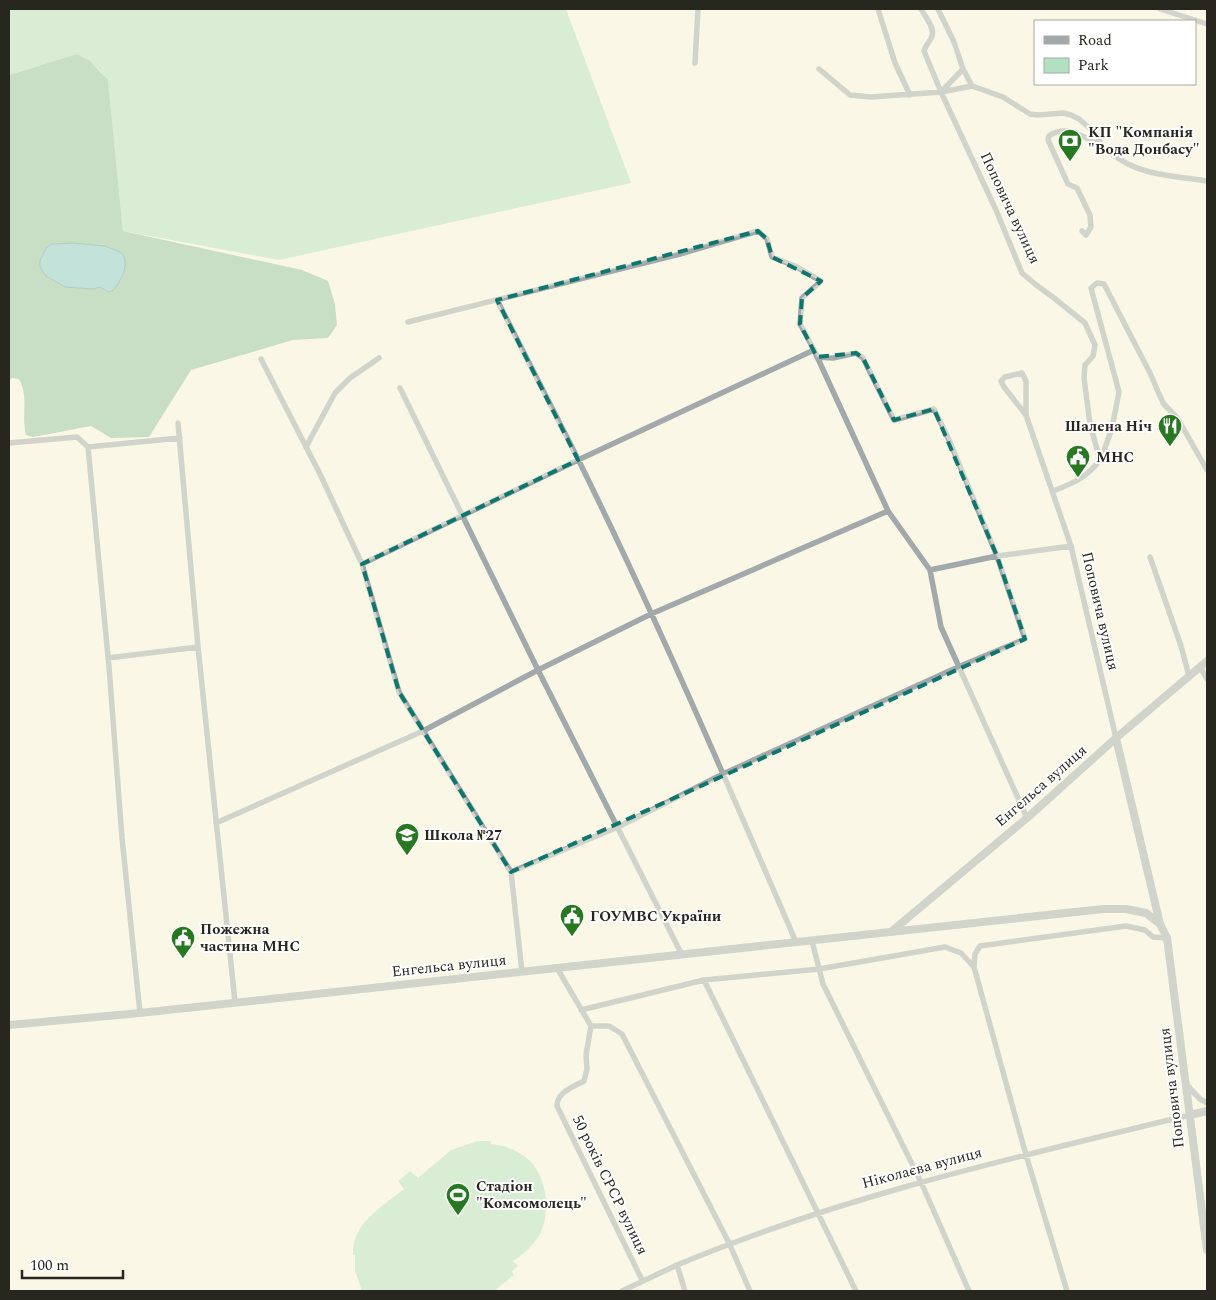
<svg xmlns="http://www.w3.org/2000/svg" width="1216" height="1300" viewBox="0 0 1216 1300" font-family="Spectral,serif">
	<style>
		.green { fill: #b1e1c1 }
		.forest { fill: #8cc09f }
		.water { fill: #7ec7cc; stroke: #649798 }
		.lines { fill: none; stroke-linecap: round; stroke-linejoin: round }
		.minor { stroke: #a1a9ab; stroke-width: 5.5 }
		.tertiary { stroke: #a1a9ab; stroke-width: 8 }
		.marked { fill: none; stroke: #0f766e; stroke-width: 4; stroke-dasharray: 10 6; stroke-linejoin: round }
		.labels { text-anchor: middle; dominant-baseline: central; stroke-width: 4; stroke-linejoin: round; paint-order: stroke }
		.poi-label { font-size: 15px; font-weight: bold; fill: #27261f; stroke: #fff; text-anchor: start }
		.street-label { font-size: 15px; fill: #27261f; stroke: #fff }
	</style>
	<rect width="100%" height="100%" fill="#faf7e6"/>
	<path class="green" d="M9,9H566L631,183L279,260L123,231L108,81C99,68 91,61 77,54L9,75Z
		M478,1141H490L491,1144C504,1145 519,1151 529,1160C547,1177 551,1212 540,1234C533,1246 524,1254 513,1261L518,1266L512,1271L514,1275L494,1291H362L355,1271V1255H353C353,1247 354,1239 358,1232C366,1216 390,1200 404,1189L398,1181L410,1171L418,1178L451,1150Z"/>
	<path class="forest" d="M77,54L90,61L108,80L123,231L302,270L328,281L335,304L337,325L328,338L293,340L191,370L149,437L111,438L91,426L33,437L26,435C21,416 29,396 19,379L12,378L9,380V75Z"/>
	<path class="water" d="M72,243L105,246L122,253C130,264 121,282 112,291L109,292L100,287L93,289L65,287L46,276L43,272L40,266V260L47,247L52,244Z"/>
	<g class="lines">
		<path class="minor" d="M878,9L895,63L910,95
			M921,9C925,16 935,28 932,36C930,42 926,44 924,51L941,92L996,210L1022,273L1035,284L1054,298L1085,323L1095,345L1093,356L1085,365L1084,378L1090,424L1100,460C1086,478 1074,483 1053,491
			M938,9L954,42L963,69L972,86
			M1160,9L1207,24
			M695,63L698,9
			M819,69L850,95L871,97L941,92
			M963,69L941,92L972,86L1003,97L1030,114L1038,115L1063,113L1071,115L1079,119L1093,131L1104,148
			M1082,231L1086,235L1091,227L1090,215L1077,188L1068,184L1048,140L1049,136C1057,130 1066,130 1075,133C1094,139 1110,155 1128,164C1152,176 1181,177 1207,181
			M497,300C524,353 551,406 578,459C656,617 726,780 796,942
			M408,322L680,254L758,231L767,239L772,257L795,266L821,281L802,298L800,324L814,350L888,511L930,570L997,556L1071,546
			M261,359L320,474L362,564L399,692L511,872L522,972
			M400,388L538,670L682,955
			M1026,415L1004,387L1001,381L1005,377L1022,373L1026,381V415L1071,546L1116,738
			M178,423L198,647L235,1002
			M9,443L77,437L88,447L109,667L122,838L140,1013
			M88,447L180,438
			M306,447L335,393L350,378L379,358
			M1101,459L1112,428L1119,392L1091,288L1097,283L1104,284L1150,373L1163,403L1178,419L1207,470
			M1150,557L1181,646L1189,676
			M362,564L578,460L814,350
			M930,570L941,627L1027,818
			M108,658L198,647
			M1200,667L1207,679
			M216,823L423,731L538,670L651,614L888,511
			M511,872L618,827L723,774L958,667L1025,639L997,556L950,442L934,409L894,420L863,358L856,353L833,358L817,357
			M812,941L823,984L921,1182L969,1291
			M557,968L591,1026L586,1055L587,1069L584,1081C573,1087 557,1092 557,1106L642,1280
			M704,980L856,1291
			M581,1010L704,980L819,969L945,947L961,953L974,967
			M591,1026H609L622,1034L729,1243L750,1291
			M1185,1083L1200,1099L1207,1103
			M622,1291L677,1265
			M685,1291L677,1265C842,1196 1016,1157 1190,1115
			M1067,1291L1026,1155L974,967L975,954L980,946L1126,926L1145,930L1153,937L1167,938"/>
		<path class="tertiary" d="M1116,738L1160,924L1167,938L1207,1250
			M892,931L1027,818L1116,738L1207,661
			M9,1025L140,1013L1103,909H1126L1146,913L1160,924
			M1190,1115L1207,1111"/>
	</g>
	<path d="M0 0H1216V1300H0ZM758,231L767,239L772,257L821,281L802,298L800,324L817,357L856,353L863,358L894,420L934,409L997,556L1025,639L511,872L399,692L362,564L578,460L497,300Z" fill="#faf7e6" fill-opacity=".55" fill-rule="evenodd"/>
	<path class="marked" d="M758,231L767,239L772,257L821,281L802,298L800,324L817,357L856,353L863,358L894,420L934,409L997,556L1025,639L511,872L399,692L362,564L578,460L497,300Z"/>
	<defs>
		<symbol id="bank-pin" viewBox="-11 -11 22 30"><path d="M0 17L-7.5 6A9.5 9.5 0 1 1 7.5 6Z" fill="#287821" stroke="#fff"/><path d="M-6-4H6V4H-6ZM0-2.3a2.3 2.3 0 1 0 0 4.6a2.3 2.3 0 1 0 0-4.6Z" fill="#fff"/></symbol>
		<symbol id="restaurant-pin" viewBox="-11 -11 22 30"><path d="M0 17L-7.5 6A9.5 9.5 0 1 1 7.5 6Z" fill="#287821" stroke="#fff"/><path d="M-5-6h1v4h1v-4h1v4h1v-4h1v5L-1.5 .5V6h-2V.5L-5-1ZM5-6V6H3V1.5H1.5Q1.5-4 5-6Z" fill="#fff"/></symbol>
		<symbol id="civic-pin" viewBox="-11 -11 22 30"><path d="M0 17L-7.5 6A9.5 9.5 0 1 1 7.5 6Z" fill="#287821" stroke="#fff"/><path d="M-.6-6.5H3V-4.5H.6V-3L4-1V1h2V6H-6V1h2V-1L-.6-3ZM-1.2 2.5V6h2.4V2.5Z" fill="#fff"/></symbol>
		<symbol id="school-pin" viewBox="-11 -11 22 30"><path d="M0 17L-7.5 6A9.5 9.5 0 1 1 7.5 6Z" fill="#287821" stroke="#fff"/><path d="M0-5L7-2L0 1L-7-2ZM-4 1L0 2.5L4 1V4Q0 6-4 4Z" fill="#fff"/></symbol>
		<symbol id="stadium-pin" viewBox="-11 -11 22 30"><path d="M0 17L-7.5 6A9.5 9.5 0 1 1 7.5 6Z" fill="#287821" stroke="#fff"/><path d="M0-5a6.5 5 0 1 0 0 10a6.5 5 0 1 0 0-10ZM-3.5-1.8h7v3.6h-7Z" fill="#fff"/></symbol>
	</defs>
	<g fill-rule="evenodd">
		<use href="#bank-pin" x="1056" y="127" width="28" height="38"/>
		<use href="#restaurant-pin" x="1156" y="412" width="28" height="38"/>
		<use href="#civic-pin" x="1064" y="443" width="28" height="38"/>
		<use href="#school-pin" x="393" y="821" width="28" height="38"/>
		<use href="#civic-pin" x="558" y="902" width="28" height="38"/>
		<use href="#civic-pin" x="169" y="924" width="28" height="38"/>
		<use href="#stadium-pin" x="444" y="1181" width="28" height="38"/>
	</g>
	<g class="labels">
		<g class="poi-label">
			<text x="1088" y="132">КП "Компанія<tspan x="1088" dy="17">"Вода Донбасу"</tspan></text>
			<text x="1152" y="426" text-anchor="end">Шалена Нiч</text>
			<text x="1096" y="457">МНС</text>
			<text x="424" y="835">Школа №27</text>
			<text x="590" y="916">ГОУМВС України</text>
			<text x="200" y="929">Пожежна<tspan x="200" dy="17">частина МНС</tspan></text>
			<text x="476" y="1186">Стадіон<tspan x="476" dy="17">"Комсомолець"</tspan></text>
		</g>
		<g class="street-label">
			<text transform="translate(1010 208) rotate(65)">Поповича вулиця</text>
			<text transform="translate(1100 611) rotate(77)">Поповича вулиця</text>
			<text transform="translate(1041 786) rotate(-41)">Енгельса вулиця</text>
			<text transform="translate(449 966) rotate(-6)">Енгельса вулиця</text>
			<text transform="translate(1172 1088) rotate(-97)">Поповича вулиця</text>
			<text transform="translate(922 1168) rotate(-15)">Ніколаєва вулиця</text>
			<text transform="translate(610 1185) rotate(64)">50 років СРСР вулиця</text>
		</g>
	</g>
	<rect width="1216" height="1300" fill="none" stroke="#27261f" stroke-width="20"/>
	<rect x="1034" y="20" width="162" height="65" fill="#ffffff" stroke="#a9a8a5"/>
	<rect x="1044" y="36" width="25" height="8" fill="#a1a9ab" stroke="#a9a8a5"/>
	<text x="1078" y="45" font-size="15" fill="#27261f">Road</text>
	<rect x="1044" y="58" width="25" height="15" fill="#b1e1c1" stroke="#a9a8a5"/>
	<text x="1078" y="70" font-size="15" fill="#27261f">Park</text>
	<path d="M22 1270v8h101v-8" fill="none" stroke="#27261f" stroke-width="2.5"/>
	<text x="30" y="1270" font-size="15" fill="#27261f" stroke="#ffffff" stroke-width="4" paint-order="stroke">100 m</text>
</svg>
